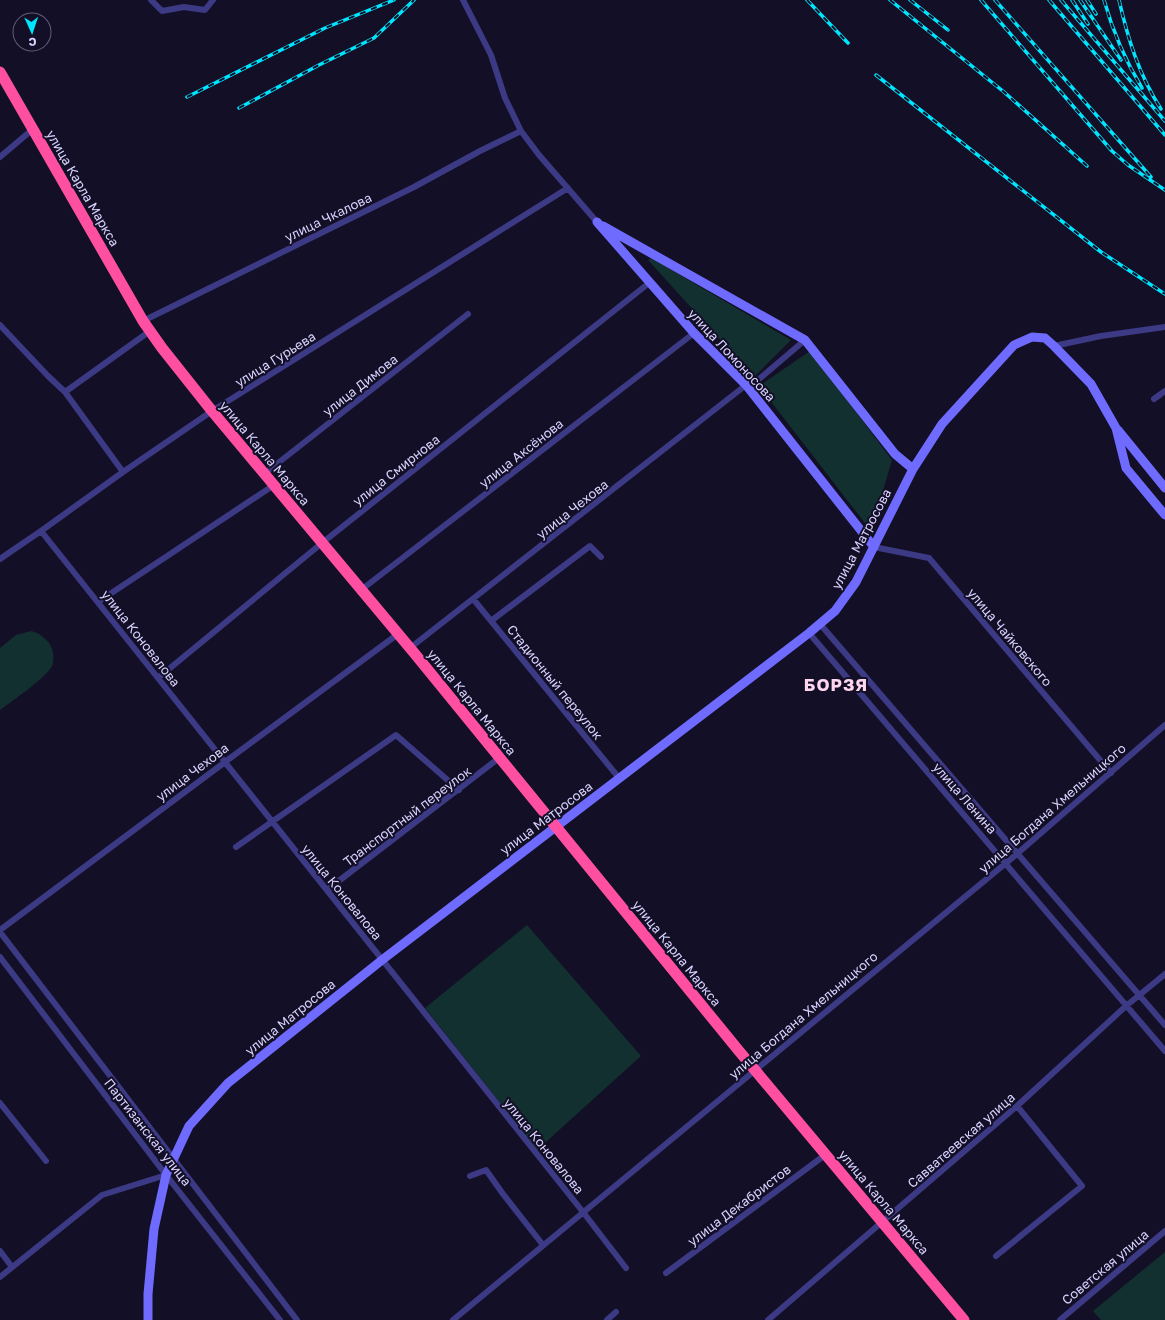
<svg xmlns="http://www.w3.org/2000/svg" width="1165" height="1320" viewBox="0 0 1165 1320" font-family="'Golos Text',sans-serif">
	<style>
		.green { fill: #12302f }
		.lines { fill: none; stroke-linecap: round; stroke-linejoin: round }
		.street { stroke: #3d3a85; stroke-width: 6 }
		.secondary { stroke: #6f6bff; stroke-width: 9 }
		.highway { stroke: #ff4fa3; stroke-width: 11 }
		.rail-casing { stroke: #00e5ff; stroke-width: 3.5 }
		.rail { stroke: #130f26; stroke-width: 2; stroke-dasharray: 6; stroke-linecap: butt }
		.labels { text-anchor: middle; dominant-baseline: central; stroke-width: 4; stroke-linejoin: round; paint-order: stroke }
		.street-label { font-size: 13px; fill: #d9d4ff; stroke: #130f26 }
		.district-label { font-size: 17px; font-weight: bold; letter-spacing: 1px; fill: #ffd6f0; stroke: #130f26 }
	</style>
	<rect width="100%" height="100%" fill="#130f26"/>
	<path class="green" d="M651,258L791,340L754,377L648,260Z
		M810,351L892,460L871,531L759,386Z
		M31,631C39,633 43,636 49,643C53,648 55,659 52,666C46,678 12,701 0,710V648L16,635Z
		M527,925L641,1056L537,1150L425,1008Z
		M1165,1252V1320H1101L1093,1311Z"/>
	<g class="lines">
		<path class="street" d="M151,0L162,11L184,7L205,10L213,0
			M463,0L491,55L505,98L521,131L539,155L597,222
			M0,157L33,129
			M143,321L414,187L480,151L521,131
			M0,325L48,376L65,392L123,472
			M1054,346L1101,336L1165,327
			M65,392L150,331
			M1154,399L1165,391
			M264,474L468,314
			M41,531L583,1212L626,1268
			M874,547L929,558L1111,773
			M0,559L41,531L123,472L212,411L568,188
			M361,590L694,333
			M474,600L619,778
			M98,602L274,485
			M491,621L590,546L601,557
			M820,624L1165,1025
			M809,633L1165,1051
			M410,648L746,385L758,380L805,340
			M158,678L322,543L649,283
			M236,847L396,735L459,790
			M327,890L499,758
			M0,930L225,762L398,634
			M0,932L297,1320
			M0,957L166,1175L280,1320
			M0,1103L46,1161
			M470,1176L486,1170L503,1194L543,1245
			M0,1251L12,1267
			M996,1256L1082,1186L1017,1106
			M666,1273L825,1155
			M0,1277L102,1195L166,1175
			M453,1320L1018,853L1165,725
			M607,1320L616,1312
			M768,1320L1017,1106L1126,1006L1165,974
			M1060,1320L1165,1231"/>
		<path class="secondary" d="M597,222L694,333L746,385L874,547
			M603,226L805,340L895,454L913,469
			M1118,430L1165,488
			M148,1320V1294L154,1229L166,1175L189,1126L228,1083L382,960L809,633L835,611L856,582L913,469L942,424L1014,345L1032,337L1045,338L1054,346L1091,384L1116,428L1126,468L1165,515"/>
		<path class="highway" d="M0,72L143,321L162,348L212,411L415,654L739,1051L964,1320"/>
		<defs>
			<path id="rail" d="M807,0L848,43
				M890,0L1004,92L1087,166
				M910,0L948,30
				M981,0L1112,151L1128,165L1165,190
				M995,0L1151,177
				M1049,0L1165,135
				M1061,0L1165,121
				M1072,0L1088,24
				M1080,0L1121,60
				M1087,0L1096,14
				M1104,0C1113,32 1125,60 1142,88
				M1119,0C1128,39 1139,75 1161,109
				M876,75L1101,252L1165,294
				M187,97L325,28L394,0
				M239,108L319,65L374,38L414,0"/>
		</defs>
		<use href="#rail" class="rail-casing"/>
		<use href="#rail" class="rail"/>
	</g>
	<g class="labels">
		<g class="street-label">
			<text transform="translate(83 188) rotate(60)">улица Карла Маркса</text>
			<text transform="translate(328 217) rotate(-26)">улица Чкалова</text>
			<text transform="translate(732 355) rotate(47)">улица Ломоносова</text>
			<text transform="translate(275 359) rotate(-32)">улица Гурьева</text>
			<text transform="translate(360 385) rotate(-38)">улица Димова</text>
			<text transform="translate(265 453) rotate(50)">улица Карла Маркса</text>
			<text transform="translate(521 453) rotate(-38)">улица Аксёнова</text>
			<text transform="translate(396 470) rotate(-38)">улица Смирнова</text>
			<text transform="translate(572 509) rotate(-38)">улица Чехова</text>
			<text transform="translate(861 539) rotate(-62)">улица Матросова</text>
			<text transform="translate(1010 637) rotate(50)">улица Чайковского</text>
			<text transform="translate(141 638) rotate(52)">улица Коновалова</text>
			<text transform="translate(555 682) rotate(51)">Стадионный переулок</text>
			<text transform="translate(472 702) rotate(51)">улица Карла Маркса</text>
			<text transform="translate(192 772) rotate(-37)">улица Чехова</text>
			<text transform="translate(965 798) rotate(49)">улица Ленина</text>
			<text transform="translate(1052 808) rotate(-41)">улица Богдана Хмельницкого</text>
			<text transform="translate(407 816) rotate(-37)">Транспортный переулок</text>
			<text transform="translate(546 818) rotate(-37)">улица Матросова</text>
			<text transform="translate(342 892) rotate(51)">улица Коновалова</text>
			<text transform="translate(677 953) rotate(51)">улица Карла Маркса</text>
			<text transform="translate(803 1015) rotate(-40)">улица Богдана Хмельницкого</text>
			<text transform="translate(290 1017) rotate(-39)">улица Матросова</text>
			<text transform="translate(148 1132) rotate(52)">Партизанская улица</text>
			<text transform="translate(961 1140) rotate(-41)">Савватеевская улица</text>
			<text transform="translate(544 1146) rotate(51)">улица Коновалова</text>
			<text transform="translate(884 1202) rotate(50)">улица Карла Маркса</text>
			<text transform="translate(739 1205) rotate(-37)">улица Декабристов</text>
			<text transform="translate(1105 1267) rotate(-40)">Советская улица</text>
		</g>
		<g class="district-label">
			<text x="836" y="684">БОРЗЯ</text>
		</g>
	</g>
	<g transform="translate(32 32) rotate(177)"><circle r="19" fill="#130f26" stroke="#625e7d"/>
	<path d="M0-3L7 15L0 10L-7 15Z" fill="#00e5ff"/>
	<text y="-6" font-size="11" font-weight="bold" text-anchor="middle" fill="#d9d4ff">С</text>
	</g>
</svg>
